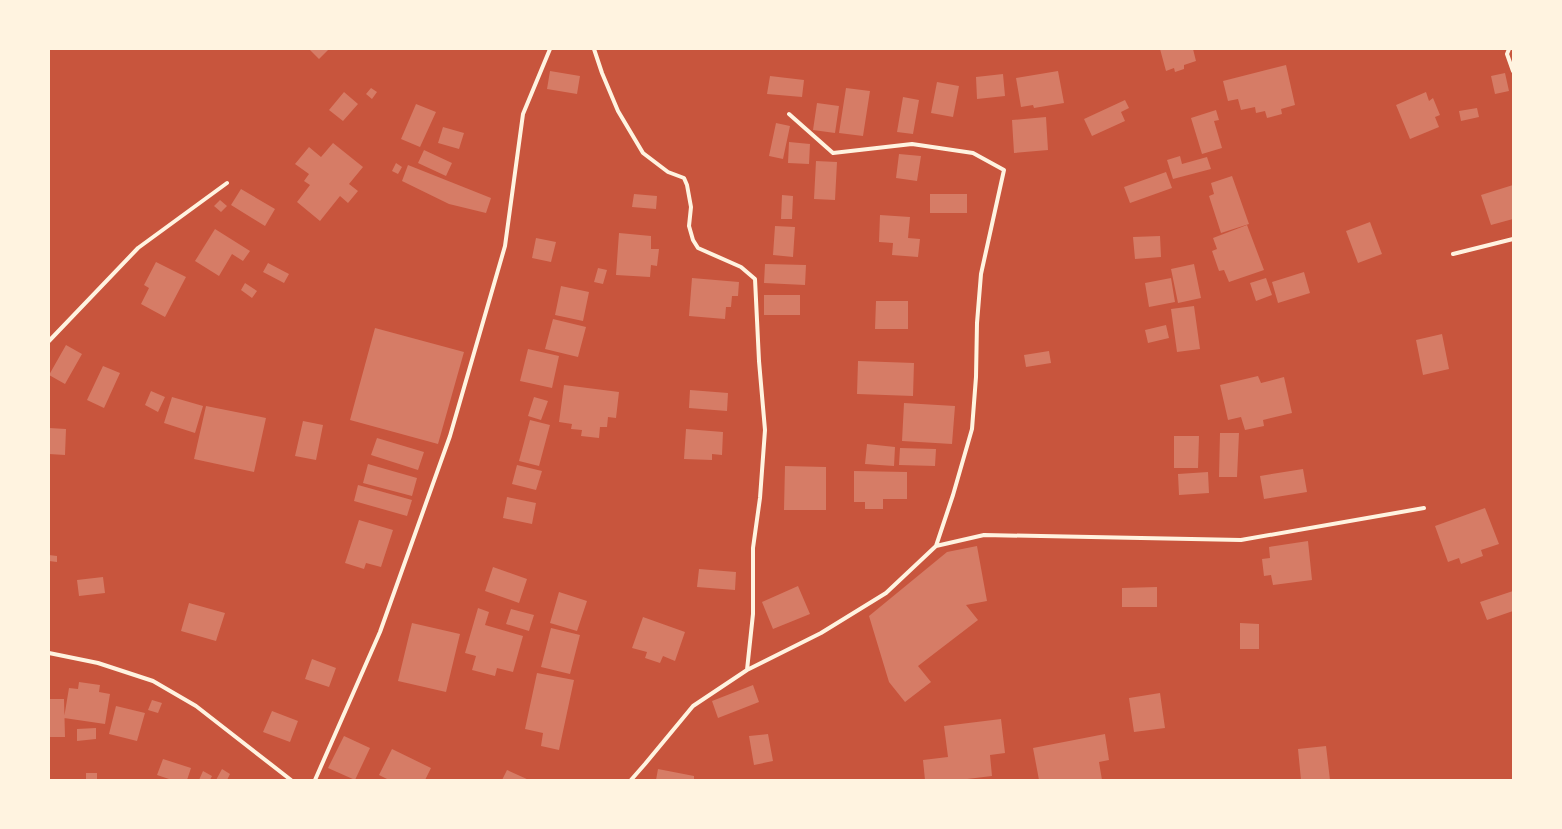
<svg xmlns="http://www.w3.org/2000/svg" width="1562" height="829" viewBox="0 0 1562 829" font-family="'Zilla Slab',serif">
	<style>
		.building { fill: #d67c66 }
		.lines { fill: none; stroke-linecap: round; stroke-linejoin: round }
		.minor { stroke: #fff3e0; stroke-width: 4 }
	</style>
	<rect width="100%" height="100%" fill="#c8553d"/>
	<path class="building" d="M309,49H329L319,59Z
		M1160,49H1193L1196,61L1184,65V69L1175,72L1174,68L1166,71Z
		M1286,65L1295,105L1281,109L1282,114L1267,118L1265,111L1256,113L1255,107L1241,110L1238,99L1228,101L1223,81Z
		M550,71L580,76L577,94L547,89Z
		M1058,71L1064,103L1034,108L1033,105L1021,107L1016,78Z
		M1505,73L1509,91L1495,94L1491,76Z
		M1003,74L1005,96L977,99L976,77Z
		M770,76L804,80L802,97L767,94Z
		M937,82L959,86L953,117L931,113Z
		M371,88L377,92L372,99L366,94Z
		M846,88L870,91L863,136L839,133Z
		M344,92L358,104L343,121L329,110Z
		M1426,92L1429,101L1433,98L1440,115L1435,117L1439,127L1410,139L1396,105Z
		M903,97L919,100L913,134L897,132Z
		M1125,100L1129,108L1121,112L1125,121L1092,136L1084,119Z
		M817,103L839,106L835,133L813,130Z
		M416,104L436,112L420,147L401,139Z
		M1477,108L1479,117L1461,121L1459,111Z
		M1216,110L1219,120L1214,121L1222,148L1202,154L1191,118Z
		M1046,117L1048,150L1014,153L1012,120Z
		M776,123L790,126L783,159L769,156Z
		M443,127L464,133L459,149L438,143Z
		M789,142L810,144L809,164L788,163Z
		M333,143L363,167L349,184L358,191L348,203L340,196L320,221L297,202L310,185L304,181L309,174L295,164L309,147L321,157Z
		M424,150L452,163L446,176L418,163Z
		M899,154L921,156L917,181L896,178Z
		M1180,156L1182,164L1207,157L1211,169L1173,179L1167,160Z
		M816,161L837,162L835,200L814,199Z
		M396,163L402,167L398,174L392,171Z
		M408,165L491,198L486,213L449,204L402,181Z
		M1166,172L1172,188L1130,203L1124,187Z
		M1232,176L1249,224L1221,233L1209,196L1214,194L1211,183Z
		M1513,185V219L1491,225L1481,195Z
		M241,189L275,209L265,226L231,205Z
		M634,194L657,196L656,209L632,207Z
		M930,194H967V213H930Z
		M782,195L793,196L792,219H781Z
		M220,200L227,206L221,212L214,206Z
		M880,215L910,217L908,238L920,239L918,257L892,255L893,243L879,242Z
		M1370,222L1382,254L1358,263L1346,231Z
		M1247,225L1264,270L1229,282L1224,270L1219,271L1212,251L1217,249L1213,238Z
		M775,226L795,227L793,257L773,255Z
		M215,229L250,251L243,261L232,254L219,276L195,261Z
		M619,233L651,236V249H659L657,266L651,265L650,277L616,275Z
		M1160,236L1161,257L1135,259L1133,237Z
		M536,238L556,242L551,262L532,258Z
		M156,262L186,277L165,317L141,304L149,288L144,285Z
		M268,263L289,274L284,283L263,272Z
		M765,264L806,265L805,285L764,283Z
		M1194,264L1201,298L1178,303L1171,269Z
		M598,268L607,270L603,284L594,282Z
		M1304,272L1310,293L1278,303L1272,282Z
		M692,278L739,282L738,296H732L731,307H726L725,319L689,316Z
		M1171,278L1175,302L1149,307L1145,283Z
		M1266,278L1272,295L1256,301L1250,283Z
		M245,283L257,291L252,298L241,290Z
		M561,286L589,292L583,321L555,315Z
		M764,295H800V315H764Z
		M876,301H908V329H875Z
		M1194,306L1200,349L1177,352L1171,309Z
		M553,319L586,327L578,357L545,349Z
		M1166,325L1169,338L1148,343L1145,330Z
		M375,328L464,352L438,444L350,420Z
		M1442,334L1449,369L1423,375L1416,340Z
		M66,345L82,354L65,384L49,375Z
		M528,349L559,356L552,388L520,381Z
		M1049,351L1051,363L1026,367L1024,355Z
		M858,361L914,363L913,396L857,394Z
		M103,366L120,373L104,408L87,400Z
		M1258,376L1261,383L1284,377L1292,413L1263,420L1264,426L1245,430L1241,417L1228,420L1220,385Z
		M564,385L619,392L616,418L608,417L607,427H600L599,438L581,436L582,430L571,429L572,424L559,422Z
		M690,390L728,393L727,411L689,408Z
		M151,391L165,397L158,412L145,405Z
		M172,397L203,406L195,433L164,423Z
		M534,397L548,401L541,420L528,416Z
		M904,403L955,406L952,444L902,441Z
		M206,406L266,418L254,472L194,459Z
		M530,420L550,425L539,466L519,461Z
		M303,421L323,425L316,460L295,456Z
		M49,428L66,429L65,455L49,454Z
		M686,429L723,432L722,455L712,454V460L684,459Z
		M1220,433H1239L1237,477H1219Z
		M1174,436H1199L1198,468H1174Z
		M377,438L424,452L418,470L371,455Z
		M867,444L895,447L894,466L865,464Z
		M900,448L936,449L935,466L899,465Z
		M368,464L417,478L412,496L363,483Z
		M517,465L542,471L536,490L512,484Z
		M785,466L826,467V510H784Z
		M1303,469L1307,492L1264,499L1260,476Z
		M854,471L907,472V499H883V509H865V502H854Z
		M1208,472L1209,493L1179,495L1178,474Z
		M358,485L412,500L407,516L354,501Z
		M507,497L536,503L532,524L503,518Z
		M1485,508L1499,544L1481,550L1483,556L1461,564L1459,558L1448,562L1435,526Z
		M359,520L393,530L381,567L366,563L364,569L345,563Z
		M1308,541L1312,580L1273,585L1271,575L1264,576L1262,559L1270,558L1269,547Z
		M977,546L987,601L966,605L978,620L918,666L931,682L905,702L889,682L869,616L947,552Z
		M49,555L57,556V562L49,561Z
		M493,567L527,579L519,603L485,591Z
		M699,569L736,572L735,590L697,587Z
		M103,577L105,593L79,596L77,580Z
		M798,586L810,614L773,629L762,602Z
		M1157,587V607H1122V588Z
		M1513,591V611L1487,620L1480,602Z
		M559,592L587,601L577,631L550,623Z
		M189,603L225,613L216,641L181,631Z
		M478,608L489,612L485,625L523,636L513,672L497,668L495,676L472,670L476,656L465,653Z
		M511,609L534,615L529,631L506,624Z
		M643,617L685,632L675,661L663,656L660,663L645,658L647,652L632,648Z
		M412,623L460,634L446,692L398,681Z
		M1240,623L1259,624V649H1240Z
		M551,628L580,635L570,674L541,667Z
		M312,659L336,668L329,687L305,679Z
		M537,673L574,680L559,750L541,746L543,733L525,729Z
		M79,682L100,685L99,692L110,694L105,724L64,718L69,688L78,689Z
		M753,685L759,702L718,718L712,701Z
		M1160,693L1165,728L1134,732L1129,698Z
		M49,699H64L65,737H49Z
		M152,700L162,703L158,713L148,710Z
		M116,706L145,713L137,741L109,734Z
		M272,711L298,721L290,742L263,732Z
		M1001,719L1005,753L990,755L992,776L959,780H925L923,760L948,757L944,726Z
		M96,728V739L77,741V729Z
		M768,734L773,761L754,765L749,736Z
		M1105,734L1109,760L1099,762L1102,780H1039L1033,748Z
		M344,736L370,748L355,780L328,768Z
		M1326,746L1330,780H1301L1298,749Z
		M392,749L431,768L425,780H389L379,775Z
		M163,759L191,768L187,780H172L157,775Z
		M222,769L230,774L227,780H216Z
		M658,769L694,776V780H656Z
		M507,770L529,780H502Z
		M203,771L212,776L210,780H199Z
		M86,773H97V780H86Z"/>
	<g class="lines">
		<path class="minor" d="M594,49L602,73L618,111L643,153L668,172L684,178L687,185L691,207L689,226L693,240L698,248L741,267L755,279L759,361L765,430L760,498L753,548V614L747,670
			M1509,49L1507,54L1513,71
			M1453,254L1513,239
			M49,341L138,248L227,183
			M936,546L984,535L1241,540L1424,508
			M49,653L98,663L153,681L196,706L291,780
			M315,780L380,632L450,436L505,246L523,114L550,49
			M631,780L645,764L693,706L747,670L821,633L886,593L936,546L953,495L972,429L976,377L977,323L981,274L1004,170L973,153L912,144L833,153L789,114"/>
	</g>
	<rect width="1562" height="829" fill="none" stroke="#fff3e0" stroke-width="100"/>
</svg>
